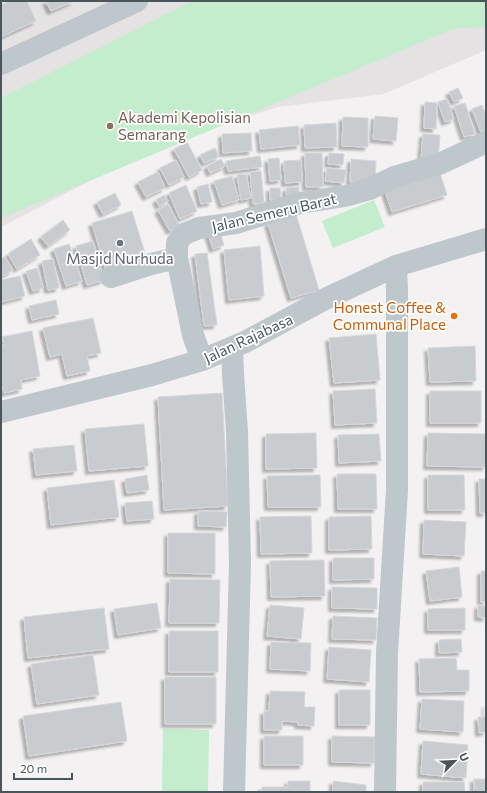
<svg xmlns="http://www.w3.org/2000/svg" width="487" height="793" viewBox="0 0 487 793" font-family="Commissioner,sans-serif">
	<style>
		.education { fill: #e4e2e2 }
		.grass { fill: #c3edcc }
		.building { fill: #c8cccf; stroke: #d5d8db; filter: url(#shadow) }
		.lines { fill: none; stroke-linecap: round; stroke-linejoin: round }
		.minor { stroke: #bdc7cc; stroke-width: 22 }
		.education-dot { fill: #8d6e63; stroke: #fff; stroke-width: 1.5 }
		.worship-dot { fill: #6b7280; stroke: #fff; stroke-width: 1.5 }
		.food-dot { fill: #e8710a; stroke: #fff; stroke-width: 1.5 }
		.labels { text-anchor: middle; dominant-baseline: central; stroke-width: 3.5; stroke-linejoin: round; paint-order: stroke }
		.education-label { font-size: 15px; fill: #785e54; stroke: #fff; text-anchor: start }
		.street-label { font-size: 15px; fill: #49575d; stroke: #fff }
		.worship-label { font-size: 15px; fill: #5b616d; stroke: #fff }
		.food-label { font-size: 15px; fill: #c56008; stroke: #fff; text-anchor: end }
	</style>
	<defs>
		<filter id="shadow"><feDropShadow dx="-3.5" dy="3.5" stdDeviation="1" flood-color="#0004"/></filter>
	</defs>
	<rect width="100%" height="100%" fill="#f3f1f1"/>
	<path class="education" d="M1,1H486V50L384,94L278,107L159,145L1,227Z"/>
	<path class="grass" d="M192,1H486V27L455,28L1,218V98Z
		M374,200L385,227L333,248L322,221Z
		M163,729L209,730L208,792H162Z"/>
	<path class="building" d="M10,1H27L36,21L1,37V5Z
		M46,1H74L51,11Z
		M458,88L463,98L454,102L449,92Z
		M447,99L454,119L445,122L438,102Z
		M425,102L437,103L436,129L424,128Z
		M465,103L475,134L464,137L454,106Z
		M482,105L486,115V134L482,135L472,109Z
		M375,116L398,118L396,141L373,139Z
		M343,117L368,118V147L342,146Z
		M336,123L337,147L305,148L304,125Z
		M298,126L300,145L261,149L259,130Z
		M251,133L252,151L223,153L222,134Z
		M423,134L440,135L438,161L421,160Z
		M187,142L202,170L189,177L174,149Z
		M215,148L219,157L204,163L200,155Z
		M305,153H322L323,187H306Z
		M329,153L344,154L343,165L328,164Z
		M260,156L262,167L228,171L226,161Z
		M279,158L281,180L270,181L268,159Z
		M221,159L225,166L210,173L207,166Z
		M351,159L376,161L375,183L350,182Z
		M176,160L184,177L169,185L160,168Z
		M301,160L302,182L285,183L284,161Z
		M438,167L447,195L392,212L383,185Z
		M327,168L346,170L344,183L325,181Z
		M261,171L264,203L253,204L250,172Z
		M158,172L165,188L146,197L138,182Z
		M246,174L251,198L241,200L237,175Z
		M232,176L239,200L222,205L214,181Z
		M208,184L212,202L201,204L197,187Z
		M186,185L197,211L180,219L169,193Z
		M299,187V202H287L286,188Z
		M270,188H280L281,199L270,200Z
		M115,193L121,205L103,214L97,202Z
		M164,195L168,201L159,206L156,200Z
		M168,204L180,226L170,231L158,210Z
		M132,211L148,263L107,275L92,223Z
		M296,214L319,290L291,298L268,223Z
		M63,220L70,230L48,246L41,237Z
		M219,229L224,245L213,249L208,233Z
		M31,239L40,255L17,269L8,254Z
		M93,241L104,280L87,285L76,246Z
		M69,244L82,281L66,286L54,249Z
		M260,246L264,296L229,300L224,250Z
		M207,253L217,325L204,326L195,254Z
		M5,257L13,270L3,276L1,272V259Z
		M53,259L59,288L48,290L42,261Z
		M37,268L43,288L33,291L26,271Z
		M20,276L25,296L1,302V280Z
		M56,300L59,314L32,320L29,306Z
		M93,318L101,353L87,356L90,371L67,376L62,354L50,357L43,328Z
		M32,331L40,376L21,380L22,389L4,393L2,386H1V345H4L2,337Z
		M376,334L380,380L334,383L329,338Z
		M475,346L476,381L430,382L428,348Z
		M375,389L377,423L335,425L333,391Z
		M430,391H481V423H430Z
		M222,393L228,506L164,510L158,397Z
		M144,424L148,466L89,471L85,429Z
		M316,433L317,468L266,469V434Z
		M428,433L486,434V467L427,466Z
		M379,434L381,461L339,463L338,435Z
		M74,445L77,471L36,475L33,449Z
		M337,474H376L377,509H338Z
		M147,475L149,490L127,493L125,479Z
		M320,475L321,507H268L267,476Z
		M428,475H464L465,510H428Z
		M479,479H486V513H480Z
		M114,480L119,517L51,525L47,488Z
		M152,501L154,519L127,521L125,503Z
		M198,511L227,512L226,527L198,526Z
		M311,516L312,553L261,554L260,517Z
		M371,516L372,549L329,550V517Z
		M424,520L466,522L464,556L423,554Z
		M168,533H215V574L168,573Z
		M333,558H374V579L333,580Z
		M324,560L325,596L271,597L270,561Z
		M459,567L462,597L430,601L426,571Z
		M481,571H486V602H481Z
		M170,579L220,580L219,623H169Z
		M332,587L377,588V609L332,608Z
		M157,603L161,628L118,635L114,609Z
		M270,605L304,608L301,639L267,636Z
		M478,605L486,606V618L478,617Z
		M104,608L109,649L28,658L24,617Z
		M465,608V630H428V609Z
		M333,616L377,618L376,640L332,639Z
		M169,631H218V672H169Z
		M461,639L462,652L439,653V640Z
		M271,642L311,643L310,671L270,669Z
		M329,647L371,650L369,682L327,679Z
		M93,655L99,695L37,704L31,664Z
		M456,658L457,670H469V691L420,692L419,659Z
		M165,677H216V724H165Z
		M339,690H370V725H339Z
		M270,691L305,692L304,707H315L314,726L298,725V722L282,721V730H264V711H269Z
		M422,699L464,701L463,732L420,729Z
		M121,702L127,741L29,756L23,716Z
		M486,704V732L479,733L478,717H486Z
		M264,736H303V765H264Z
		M332,736L375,737L374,763L332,762Z
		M423,741L468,745L466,778L421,774Z
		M474,779H486V792H474Z
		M288,781H310V791L262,792V787H288Z
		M333,781L366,785V792H333Z
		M423,782H464L465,792H423Z"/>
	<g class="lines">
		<path class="minor" d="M1,64L137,1
			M111,277L151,264L177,258
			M232,348L233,374L237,432L240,563L234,792
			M202,360L193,335L177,258V243L184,234L199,228L236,223L300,203L345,196L370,189L394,177L439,164L463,153L486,142
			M1,412L152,375L202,360L245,342L323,300L396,266L486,239
			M385,792L387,653L397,490V290L396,266"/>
	</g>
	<circle class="education-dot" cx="110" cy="126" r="4"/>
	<circle class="worship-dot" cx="120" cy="243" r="4"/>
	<circle class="food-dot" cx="454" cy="316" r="4"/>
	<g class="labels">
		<g class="education-label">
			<text x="118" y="117">Akademi Kepolisian<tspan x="118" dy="17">Semarang</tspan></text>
		</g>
		<g class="street-label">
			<text transform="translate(274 212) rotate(-13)">Jalan Semeru Barat</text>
			<text transform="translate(248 338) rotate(-25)">Jalan Rajabasa</text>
		</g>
		<g class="worship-label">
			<text x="120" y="258">Masjid Nurhuda</text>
		</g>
		<g class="food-label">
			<text x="446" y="307">Honest Coffee &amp;<tspan x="446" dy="17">Communal Place</tspan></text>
		</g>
	</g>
	<rect width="487" height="793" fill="none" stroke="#49575d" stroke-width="4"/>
	<g transform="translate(455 761) rotate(66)" stroke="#ffffff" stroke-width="3" paint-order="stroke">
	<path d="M0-3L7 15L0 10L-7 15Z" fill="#49575d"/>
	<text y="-6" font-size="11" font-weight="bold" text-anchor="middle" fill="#49575d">U</text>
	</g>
	<path d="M14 773v6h58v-6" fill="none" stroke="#49575d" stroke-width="2"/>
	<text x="20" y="773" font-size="12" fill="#49575d" stroke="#ffffff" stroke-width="3" paint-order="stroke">20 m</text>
</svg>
